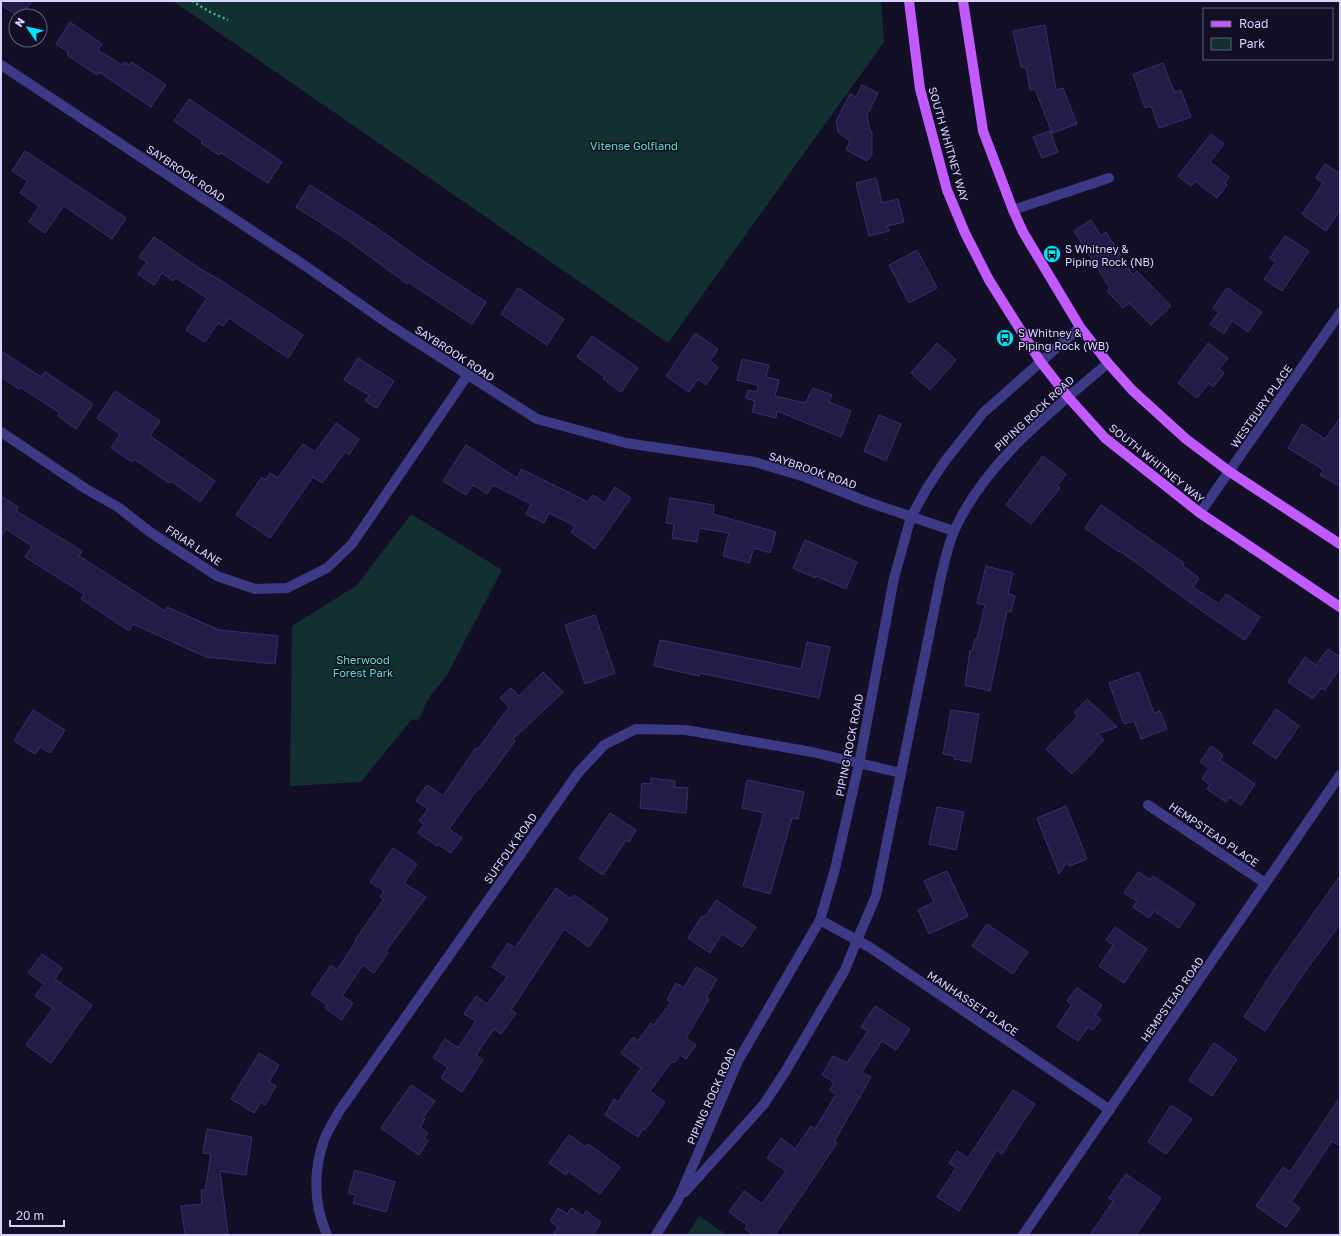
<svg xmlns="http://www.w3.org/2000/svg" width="1341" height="1236" viewBox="0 0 1341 1236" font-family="'Golos Text',sans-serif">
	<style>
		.green { fill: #12302f }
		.building { fill: #241b47; stroke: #3b2d73 }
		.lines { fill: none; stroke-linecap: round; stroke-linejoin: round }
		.path { stroke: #2fb8b0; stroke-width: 2.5; stroke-dasharray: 2 3; stroke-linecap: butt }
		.minor { stroke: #3d3a85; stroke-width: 10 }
		.major { stroke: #c25bff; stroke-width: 10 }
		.labels { text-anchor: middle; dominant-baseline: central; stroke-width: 3; stroke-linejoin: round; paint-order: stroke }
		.street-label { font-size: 11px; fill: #d9d4ff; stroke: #130f26 }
		.park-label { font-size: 11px; fill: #5fe0c0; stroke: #130f26 }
		.poi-label { font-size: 11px; fill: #d9d4ff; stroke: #130f26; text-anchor: start }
	</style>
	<rect width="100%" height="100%" fill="#130f26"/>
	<path class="green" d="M173,1H881L884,42L668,343Z
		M411,514L502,570L446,677L430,696L418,721L412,719L361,782L290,786L292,626L357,585Z
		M699,1216L727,1235H687Z"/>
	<path class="building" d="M1,1H32L22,16H18L1,5Z
		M70,22L102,44L98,50L122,65L124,62L129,65L131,62L166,85L151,107L99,72L97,75L67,55L68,52L56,44Z
		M1045,25L1056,90L1063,88L1077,124L1052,133L1035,89L1030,90L1026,67H1021L1013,31Z
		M1163,63L1174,92L1181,90L1191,117L1159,128L1151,106L1145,108L1133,74Z
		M862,85L878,93L867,115L870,131L872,132V154L867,161L846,150L850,141L838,132L836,121L850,94L856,97Z
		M189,99L282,162L268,183L221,153L219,155L201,143L203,141L174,121Z
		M1050,131L1058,152L1042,158L1033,137Z
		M1211,134L1224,144L1210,162L1229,177L1225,183L1227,185L1217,198L1195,181L1191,186L1178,176Z
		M25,151L126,218L112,239L64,206L45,233L29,222L39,206L20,193L28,181L12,171Z
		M1325,164L1340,174V210L1326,231L1302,214L1323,183L1316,178Z
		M876,178L882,203L898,199L904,222L887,226L889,231L869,236L856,183Z
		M310,185L374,226L423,261L486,302L472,324L408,282L407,284L349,241L296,207Z
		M1091,220L1101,236L1106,232L1133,275L1137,271L1171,306L1151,325L1129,303L1123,308L1107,291L1110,288L1074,231Z
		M1285,236L1309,251L1282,291L1264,279L1276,262L1270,258Z
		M154,237L199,268L220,280L303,335L288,358L229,318L223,326L218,323L205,342L186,330L207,298L176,278L173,281L162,273L154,285L138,274L147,262L139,257Z
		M917,250L937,288L909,303L889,265Z
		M518,288L564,319L547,345L501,314Z
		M1227,288L1262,312L1248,332L1232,321L1224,334L1210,324L1219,312L1213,308Z
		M695,333L718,349L710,361L718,367L706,385L698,379L689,392L666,376Z
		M592,336L638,368L621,392L603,379L605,377L577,357Z
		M937,343L956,360L930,390L911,373Z
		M1208,343L1228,358L1219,369L1224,373L1213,387L1209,383L1197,398L1178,383Z
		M1,351L41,377L45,372L93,404L76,429L58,416L60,413L20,387L19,389L1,377Z
		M358,358L394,381L377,408L365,401L369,395L344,380Z
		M742,359L769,365L766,377L779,380L775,396L805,403L813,388L832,395L829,402L851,411L841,437L777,411L776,418L752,412L755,401L746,398L748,390L757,392L758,385L737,380Z
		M115,391L160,421L150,436L215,481L200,502L171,481L169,483L134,459L132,462L111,448L120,434L97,418Z
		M879,415L901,424L886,461L864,451Z
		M1340,418V486L1320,475L1324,470L1288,448L1302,424L1325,439Z
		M336,423L359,439L349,455L345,452L322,483L313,477L270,538L236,515L262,477L266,480L270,473L278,478L303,444L315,452Z
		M466,445L517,478L521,469L588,502L593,495L605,503L615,487L631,498L595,549L571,532L575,526L549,513L544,523L526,514L531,504L493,485L487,494L473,485L466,495L443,481Z
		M1043,456L1066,474L1057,486L1060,488L1031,524L1006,505Z
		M1,496L18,507L16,511L82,551L79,556L165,611L167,607L219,630L278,636L275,664L206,657L133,624L129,631L81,599L84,594L25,557L32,546L6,529L1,537Z
		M670,498L714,505L713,514L776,532L770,553L754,548L749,563L723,556L729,533L699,528L697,542L672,538L674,524L666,523Z
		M1101,505L1184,563L1183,566L1199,578L1193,587L1219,604L1226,594L1260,617L1245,640L1202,611L1120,551L1119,552L1085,528Z
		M805,540L857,562L846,589L816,576L815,578L793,568Z
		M986,566L1013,573L1008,594L1015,596L1011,612L1007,611L990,691L965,685L970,650L972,651L975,639H977L985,605L977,603Z
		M595,615L615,673L585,684L565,625Z
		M660,640L801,669L807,642L830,647L819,698L700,673L699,676L654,666Z
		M1328,649L1340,657V668L1325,690L1321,688L1313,699L1288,682L1305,657L1316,665Z
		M543,672L563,692L513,739L515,741L480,789L478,788L449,829L462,838L451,853L438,844L437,846L418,833L424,824L419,821L428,809L416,801L427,785L443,796L476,748L478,749L509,707L500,698L511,688L519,696Z
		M1139,672L1154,713L1160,711L1167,729L1141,739L1134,721L1124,724L1109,683Z
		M1087,699L1117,727L1097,734L1104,740L1072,774L1046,749L1078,716L1074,713Z
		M1276,709L1299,726L1276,759L1253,743Z
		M33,710L65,730L50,753L40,747L35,754L14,741Z
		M951,710L979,714L971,762L954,759L955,756L943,754Z
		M1211,746L1223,755L1220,760L1255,784L1241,805L1229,797L1226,802L1207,789L1210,785L1202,779L1209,768L1200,762Z
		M651,778L675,781L674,787L688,788L686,813L640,808L642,783L651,784Z
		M747,780L804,792L798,819L792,818L770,894L743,886L764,813L742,808Z
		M1066,806L1087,859L1070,866L1066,863L1059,874L1037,818Z
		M937,807L964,812L956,850L929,844Z
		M610,813L636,830L629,842L626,840L603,875L579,859Z
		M393,848L417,864L404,883L426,897L386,951L388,953L374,973L363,965L342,996L353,1003L342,1020L325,1008L327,1005L311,994L331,965L337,970L356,941L355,940L384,899L380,897L384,891L370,882Z
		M947,871L968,916L929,934L918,910L934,902L924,881Z
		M1138,872L1151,880L1153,876L1195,904L1179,928L1154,911L1149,918L1133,907L1137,901L1124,893Z
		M1340,876V924L1304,973L1265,1031L1244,1017L1275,968Z
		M556,888L571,899L574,895L608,919L589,947L564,929L511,1010L516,1013L501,1034L494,1029L476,1055L483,1060L462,1092L441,1078L448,1067L433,1058L445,1039L458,1048L476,1021L464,1014L476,996L487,1004L507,977L492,967L508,943L515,948Z
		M716,900L756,927L742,947L722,934L710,953L688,938L702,916L705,917Z
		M987,924L1028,952L1013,974L972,946Z
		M1115,927L1147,949L1124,983L1099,966L1113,945L1106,940Z
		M42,954L62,968L55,979L92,1005L51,1063L26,1045L53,1008L35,996L44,984L28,973Z
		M696,967L717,979L706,998L709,999L686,1038L696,1045L686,1059L680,1055L674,1063L672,1061L650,1091L665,1102L645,1130L643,1129L638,1137L605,1115L614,1099L618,1102L641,1068L621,1053L633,1037L638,1041L651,1023L654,1025L671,1002L667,1000L676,983L684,988Z
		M1077,988L1102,1005L1095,1015L1101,1019L1093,1030L1088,1027L1078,1041L1057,1027L1072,1004L1067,1001Z
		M875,1006L910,1029L896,1050L882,1041L862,1072L871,1077L834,1142L837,1143L775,1235H754L745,1229L747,1225L729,1212L744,1191L762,1204L786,1171L767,1158L781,1138L795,1149L811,1126L815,1129L836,1094L830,1090L834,1082L822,1075L833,1056L847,1063L868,1031L861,1027Z
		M1214,1043L1237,1059L1212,1096L1189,1080Z
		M259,1053L279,1065L269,1082L276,1086L265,1105L261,1102L254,1113L231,1099Z
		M411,1085L435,1101L423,1118L425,1119L420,1127L428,1133L424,1138L428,1141L419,1155L381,1128Z
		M1013,1090L1035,1104L1002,1154L997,1150L959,1211L937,1197L956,1168L949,1163L957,1151L968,1158Z
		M1340,1097V1146L1332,1141L1291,1202L1300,1208L1286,1227L1256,1206L1283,1167L1290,1172Z
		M1171,1105L1192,1119L1166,1154L1148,1142Z
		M207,1129L252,1137L246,1175L220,1171L228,1234L185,1235L181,1206L202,1204L201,1190H205L211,1154L203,1153Z
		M569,1135L586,1147L588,1144L620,1167L600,1194L568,1171L566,1175L549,1163Z
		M355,1170L395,1182L386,1212L353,1203L356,1195L348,1193Z
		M1126,1174L1161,1198L1136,1235H1090L1113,1201L1109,1198Z
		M558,1208L567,1214L571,1208L583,1216L586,1211L601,1222L593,1235H553L558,1227L550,1221Z"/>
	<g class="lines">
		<path class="path" d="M192,1L210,12L228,20"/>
		<path class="minor" d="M1,65L304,265L390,325L537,419L626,443L755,462L805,477L868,502L954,531
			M1013,210L1109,178
			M1,432L86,489L118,507L150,532L217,576L255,589L287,588L327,568L352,544L467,376
			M1200,513L1340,313
			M1148,805L1265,883
			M820,920L871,948L1110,1110
			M685,1192L764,1104L785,1072L845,970L857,940L876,896L941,576C945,561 948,544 955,529C987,460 1051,412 1108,363
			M327,1235C314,1205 313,1172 324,1140C328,1130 335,1119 340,1110L578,773L604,745L636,729L686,730L812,752L901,773
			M656,1235L678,1200L738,1061L820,920L835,869L859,764L894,578L911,517L927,488L945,461L983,413L1080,327
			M1023,1235L1340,775"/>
		<path class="major" d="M909,1L920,89L947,190L965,233L989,280L1040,361L1068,397L1105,438L1200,513L1340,607
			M963,1L983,131L1013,210L1023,232L1080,327L1108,363L1132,390L1186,439L1230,472L1340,544"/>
	</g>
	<defs>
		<symbol id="bus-disc" viewBox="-11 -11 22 22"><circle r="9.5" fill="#00e5ff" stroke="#130f26"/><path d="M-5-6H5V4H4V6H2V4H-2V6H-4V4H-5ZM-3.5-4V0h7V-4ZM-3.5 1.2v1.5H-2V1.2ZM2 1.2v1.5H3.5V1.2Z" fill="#111"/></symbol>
	</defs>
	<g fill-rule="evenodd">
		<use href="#bus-disc" x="1042" y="244" width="20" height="20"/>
		<use href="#bus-disc" x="995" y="328" width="20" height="20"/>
	</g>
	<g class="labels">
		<g class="street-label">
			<text transform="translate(949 144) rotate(74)">SOUTH WHITNEY WAY</text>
			<text transform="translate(186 173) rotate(34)">SAYBROOK ROAD</text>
			<text transform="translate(455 353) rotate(33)">SAYBROOK ROAD</text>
			<text transform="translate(1261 406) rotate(-55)">WESTBURY PLACE</text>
			<text transform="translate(1034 413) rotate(-43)">PIPING ROCK ROAD</text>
			<text transform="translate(1157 463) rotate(39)">SOUTH WHITNEY WAY</text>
			<text transform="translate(813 470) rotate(19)">SAYBROOK ROAD</text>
			<text transform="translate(194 545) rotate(33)">FRIAR LANE</text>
			<text transform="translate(849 745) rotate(-79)">PIPING ROCK ROAD</text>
			<text transform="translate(1214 834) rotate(34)">HEMPSTEAD PLACE</text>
			<text transform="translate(510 848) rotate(-55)">SUFFOLK ROAD</text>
			<text transform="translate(1172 999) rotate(-55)">HEMPSTEAD ROAD</text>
			<text transform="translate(973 1003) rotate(34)">MANHASSET PLACE</text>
			<text transform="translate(711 1096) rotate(-66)">PIPING ROCK ROAD</text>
		</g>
		<g class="park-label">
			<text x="634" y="145">Vitense Golfland</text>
			<text x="363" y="659">Sherwood<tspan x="363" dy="13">Forest Park</tspan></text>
		</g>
		<g class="poi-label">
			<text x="1065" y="248">S Whitney &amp;<tspan x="1065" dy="13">Piping Rock (NB)</tspan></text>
			<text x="1018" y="332">S Whitney &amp;<tspan x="1018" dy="13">Piping Rock (WB)</tspan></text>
		</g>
	</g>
	<rect width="1341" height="1236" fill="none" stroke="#d9d4ff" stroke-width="4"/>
	<rect x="1203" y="8" width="130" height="52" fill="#130f26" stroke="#625e7d"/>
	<rect x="1211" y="21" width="20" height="6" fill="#c25bff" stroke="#625e7d"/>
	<text x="1239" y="28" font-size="12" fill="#d9d4ff">Road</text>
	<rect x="1211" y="38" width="20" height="12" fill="#12302f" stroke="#625e7d"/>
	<text x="1239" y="48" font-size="12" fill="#d9d4ff">Park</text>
	<g transform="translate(28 28) rotate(304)"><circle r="19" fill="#130f26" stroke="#625e7d"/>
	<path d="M0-3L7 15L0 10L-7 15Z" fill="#00e5ff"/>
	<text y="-6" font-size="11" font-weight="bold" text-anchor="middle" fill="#d9d4ff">N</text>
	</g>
	<path d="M10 1220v6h54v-6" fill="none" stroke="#d9d4ff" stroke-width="2"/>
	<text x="16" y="1220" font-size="12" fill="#d9d4ff" stroke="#130f26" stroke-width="3" paint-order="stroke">20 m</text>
</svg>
